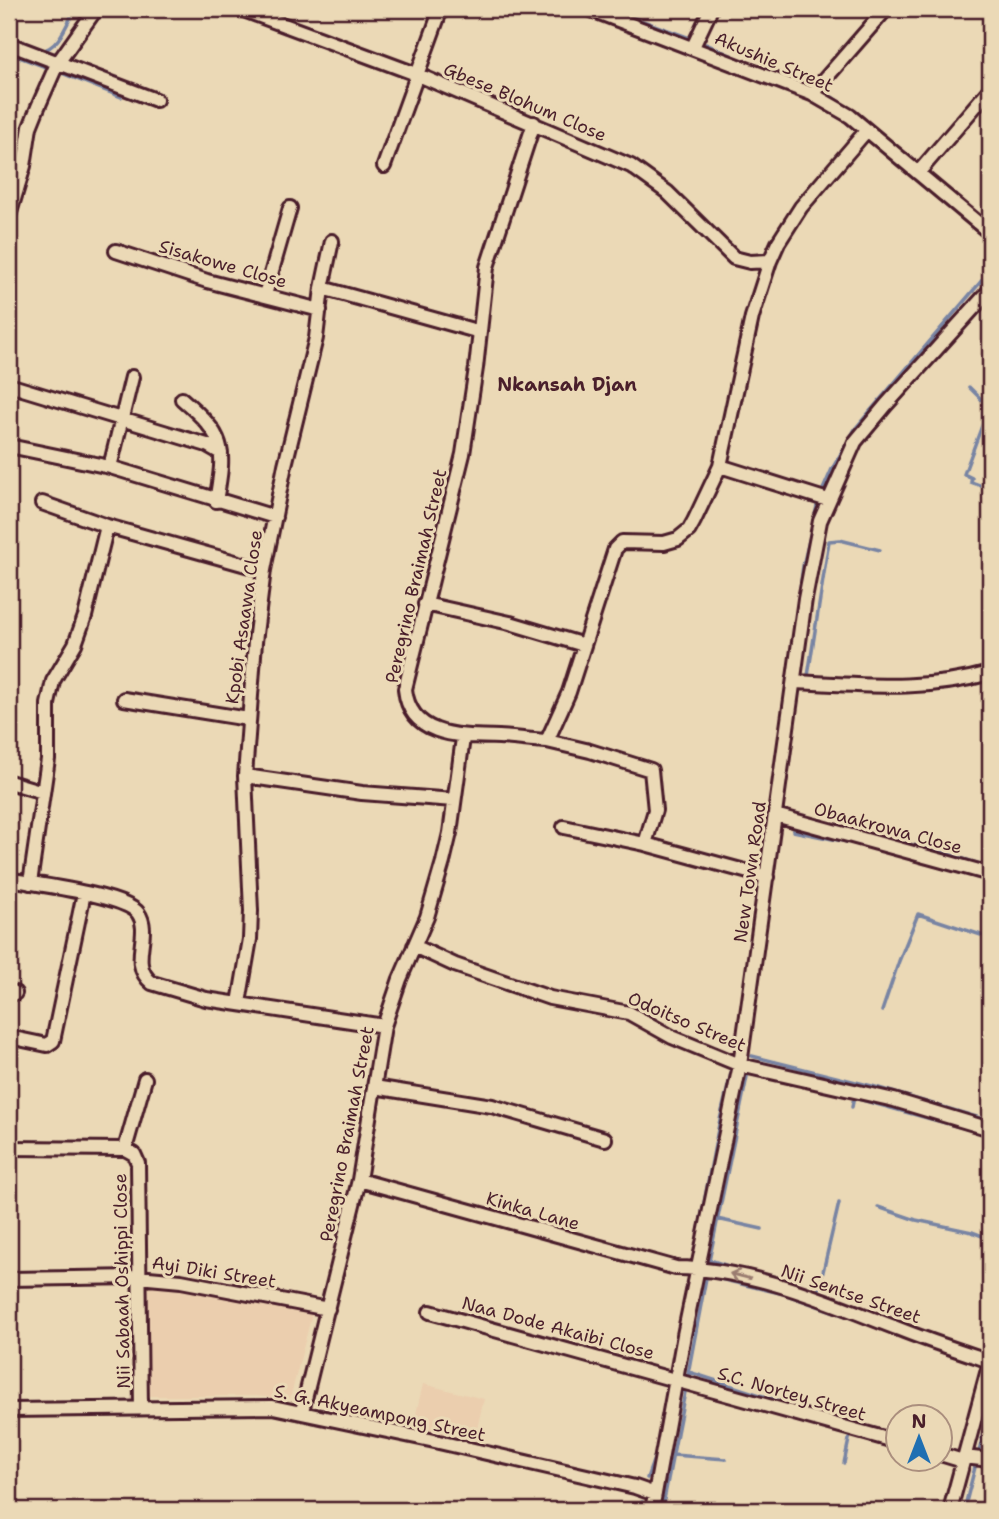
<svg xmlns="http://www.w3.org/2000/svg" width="999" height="1519" viewBox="0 0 999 1519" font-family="'Shantell Sans',sans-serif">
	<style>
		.built { fill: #ebceae }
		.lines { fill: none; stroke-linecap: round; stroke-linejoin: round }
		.stream { stroke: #7884a3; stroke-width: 3.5 }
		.minor-casing { stroke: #4a1f2b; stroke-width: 18 }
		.minor { stroke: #ebd9b6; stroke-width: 12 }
		.oneway { stroke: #9a7c70 }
		.labels { text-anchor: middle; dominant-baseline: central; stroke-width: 6; stroke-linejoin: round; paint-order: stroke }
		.street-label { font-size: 18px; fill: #4a1f2b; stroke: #ebd9b6 }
		.neighbourhood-label { font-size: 19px; font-weight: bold; fill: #4a1f2b; stroke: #ebd9b6 }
	</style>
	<rect width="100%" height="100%" fill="#ebd9b6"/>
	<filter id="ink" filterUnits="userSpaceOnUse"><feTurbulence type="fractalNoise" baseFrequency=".0143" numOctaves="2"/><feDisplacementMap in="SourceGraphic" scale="14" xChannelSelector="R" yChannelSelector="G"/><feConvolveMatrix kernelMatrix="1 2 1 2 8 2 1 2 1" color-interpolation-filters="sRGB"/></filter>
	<g filter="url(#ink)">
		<path class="built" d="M159,1282L312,1314L290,1399L257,1396H145V1287Z
			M423,1384L484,1399L474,1441L413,1426Z"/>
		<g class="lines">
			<path class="stream" d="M573,9L587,14
				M610,9L687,37
				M706,44L753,65
				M40,51C59,49 67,23 75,9
				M9,53L51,69
				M59,72L121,97
				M780,75L808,85
				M832,97L845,106
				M840,117L857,131
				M863,119L895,145
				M912,176L990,242
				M969,387L984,402L983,423L964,474L972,478L971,482L990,489
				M821,494L832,469L855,429L990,271
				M790,663L803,566L818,502
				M822,677L808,676L829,541L840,540L880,550
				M843,827L944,853L990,867
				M793,831L857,844L990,881
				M882,1011L899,961L918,914L990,938
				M752,1056L872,1086L990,1121
				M734,1058L739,1027
				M840,1094L971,1130
				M852,1107L854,1097
				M878,1207L916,1220L972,1232L990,1239
				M717,1219L762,1229
				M693,1260L719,1124L733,1065
				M710,1260L734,1268
				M708,1266L748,1072
				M707,1276L784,1294L866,1323
				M818,1293L839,1203
				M953,1342L990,1354
				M972,1361L987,1368
				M689,1372L807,1410
				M687,1379L707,1273
				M831,1430L898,1449
				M673,1455L726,1459
				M844,1463L850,1435
				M647,1478L658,1447
				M641,1510L642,1502
				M662,1510L686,1387
				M964,1510L990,1409"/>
			<defs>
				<path id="minor" d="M241,9L416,74L631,166L667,192L734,258L750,262L770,261
					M589,9L812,94L850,116L990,233
					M9,44L156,100
					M693,47L711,9
					M812,94L886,9
					M534,123L487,267L476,368L463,454L405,689C410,738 461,736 499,737C515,738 531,740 547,741L569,692L615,549L622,542L664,543L678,539L689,530L694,521L720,466L752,317L770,261L778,243L801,207L867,130
					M384,166L441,9
					M918,173L990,89
					M9,216L24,166L30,127L38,107L57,64L96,9
					M116,251L207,281L320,310
					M322,288L480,332
					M265,295L290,208
					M9,385L207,445L221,453
					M182,399C225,436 226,446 216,501
					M9,446L110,467L275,517
					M720,466L828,500
					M110,467L132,377
					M42,503L107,526L264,570
					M425,604L510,623L584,645
					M794,682C863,685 923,692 990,673
					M124,699L248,719
					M547,741L590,751L651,770L655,810L645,844
					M245,776L362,793L454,800
					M9,782L43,792
					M775,815L990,874
					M564,827L645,844L767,877
					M9,879C33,884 125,895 138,913C153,934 127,963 152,983L206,999L384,1026
					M30,883L48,759V704L53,681L75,644L85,616L107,526
					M414,946L455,965L550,998L629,1013L672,1037L740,1065L894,1100L990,1129
					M9,991L15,993
					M239,1003L250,939L251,911L245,776L255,642L264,570L285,465L316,338L322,288L332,241
					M9,1037L47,1045L53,1041L84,893
					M374,1087L492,1106L605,1139
					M9,1148L125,1149L134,1154L138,1163L141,1408
					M125,1149L145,1079
					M359,1180L676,1268C754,1269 828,1302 899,1329C929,1341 960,1351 990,1361
					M9,1279L138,1277L181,1281L328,1309
					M430,1312L898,1442
					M9,1410L273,1407L430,1440L635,1487L655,1494
					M302,1411L359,1180L384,1026L400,979L427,917L443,862L450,833L463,738
					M940,1454L963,1461
					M964,1457L990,1460
					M652,1510L684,1335L740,1065L805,599L820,521L855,442L886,405L990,290
					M950,1510L990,1362"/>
			</defs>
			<use href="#minor" class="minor-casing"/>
			<use href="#minor" class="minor"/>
		</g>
		<defs><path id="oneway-shaft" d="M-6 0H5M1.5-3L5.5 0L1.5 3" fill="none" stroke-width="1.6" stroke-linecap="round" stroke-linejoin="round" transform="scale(1.75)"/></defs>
		<use class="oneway" href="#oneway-shaft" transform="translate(740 1276) rotate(-166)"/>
	</g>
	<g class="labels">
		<g class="street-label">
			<text transform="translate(774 62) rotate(23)">Akushie Street</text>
			<text transform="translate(525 102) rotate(23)">Gbese Blohum Close</text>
			<text transform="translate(223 264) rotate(16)">Sisakowe Close</text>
			<text transform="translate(416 576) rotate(-77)">Peregrino Braimah Street</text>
			<text transform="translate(244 617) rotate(-82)">Kpobi Asaawa Close</text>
			<text transform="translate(888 828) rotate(15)">Obaakrowa Close</text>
			<text transform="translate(750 872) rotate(-82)">New Town Road</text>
			<text transform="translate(687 1022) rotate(23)">Odoitso Street</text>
			<text transform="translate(347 1134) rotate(-79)">Peregrino Braimah Street</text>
			<text transform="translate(533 1211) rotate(16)">Kinka Lane</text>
			<text transform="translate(214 1272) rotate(9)">Ayi Diki Street</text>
			<text transform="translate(122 1281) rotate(-91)">Nii Sabaah Oshippi Close</text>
			<text transform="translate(851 1294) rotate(19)">Nii Sentse Street</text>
			<text transform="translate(558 1328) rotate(15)">Naa Dode Akaibi Close</text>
			<text transform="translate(792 1394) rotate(16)">S.C. Nortey Street</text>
			<text transform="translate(380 1413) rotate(12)">S. G. Akyeampong Street</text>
		</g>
		<g class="neighbourhood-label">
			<text x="567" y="384">Nkansah Djan</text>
		</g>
	</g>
	<rect width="999" height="1519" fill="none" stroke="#ebd9b6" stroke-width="35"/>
	<rect x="18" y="18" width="964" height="1484" fill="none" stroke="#4a1f2b" stroke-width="2.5" filter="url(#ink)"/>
	<g transform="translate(919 1438)"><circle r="33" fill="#ebd9b6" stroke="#ab8f7e" stroke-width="2"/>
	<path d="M0-5L12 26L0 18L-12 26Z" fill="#1f6fb2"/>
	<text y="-10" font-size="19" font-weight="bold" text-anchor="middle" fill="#4a1f2b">N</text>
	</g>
</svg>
